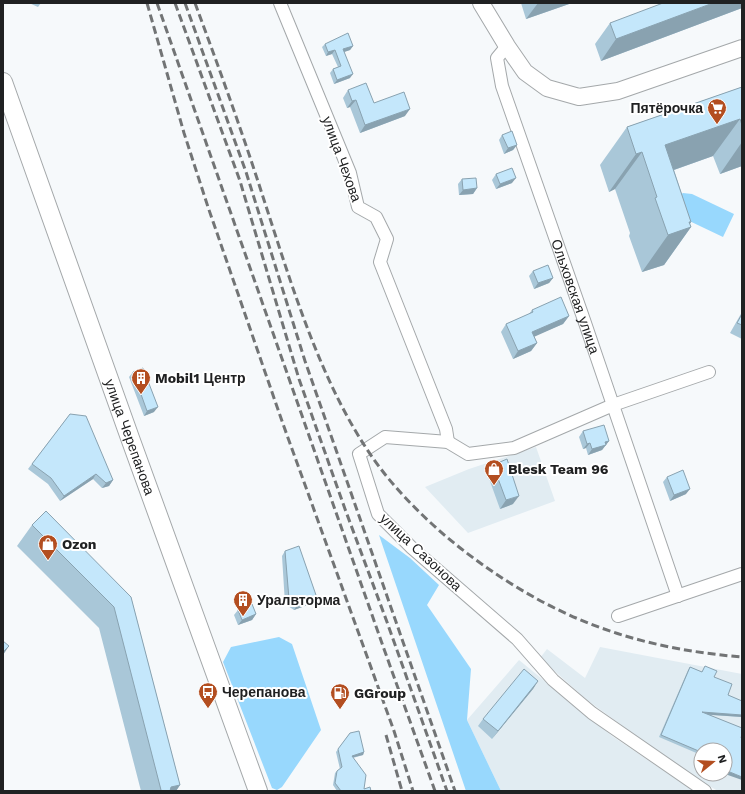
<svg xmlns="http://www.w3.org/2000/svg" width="745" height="794" viewBox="0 0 745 794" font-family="'Work Sans',sans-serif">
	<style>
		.built { fill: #e1ecf2; fill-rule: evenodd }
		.green { fill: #98d8fd }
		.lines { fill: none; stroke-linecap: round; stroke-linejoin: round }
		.minor-casing { stroke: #a4a8aa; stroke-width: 14 }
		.tertiary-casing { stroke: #a4a8aa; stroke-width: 18 }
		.secondary-casing { stroke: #a4a8aa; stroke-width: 20 }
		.minor { stroke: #fff; stroke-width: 12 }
		.tertiary { stroke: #fff; stroke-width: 16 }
		.secondary { stroke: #fff; stroke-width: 18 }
		.rail { stroke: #727475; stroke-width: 3; stroke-dasharray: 8 4; stroke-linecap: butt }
		.wall { fill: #a9c7d8 }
		.shaded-wall { fill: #89a2b0 }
		.building { fill: #c4e7fb; stroke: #89a2b0 }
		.labels { text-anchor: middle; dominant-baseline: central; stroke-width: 4; stroke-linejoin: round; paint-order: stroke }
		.poi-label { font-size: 14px; font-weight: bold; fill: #202122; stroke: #fff; text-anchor: start }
		.street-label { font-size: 14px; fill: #202122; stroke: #fff }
	</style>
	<rect width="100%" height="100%" fill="#f6f9fb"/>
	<path class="built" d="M536,447L555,501L468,533L425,487L469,469Z
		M600,647L742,674V791H718L690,775L587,700L540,658L547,649L585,678ZM701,750H725V774H701Z
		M519,660L612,736L694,791H501L467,720Z"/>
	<path class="green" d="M683,193L692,194L734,214L723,237L681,217L680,195Z
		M379,535L410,558L439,585L427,605L471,669L467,720L501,791H466Z
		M279,637L292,644L321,730L282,787L277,790L272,788L223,662L231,647Z"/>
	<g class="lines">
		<defs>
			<g id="minor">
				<path d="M280,3L350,173L358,207L376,217L387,239L380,262L446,429L448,442"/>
				<path id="s1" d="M507,46L497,58L502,86L584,320L678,596"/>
				<path d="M618,616L742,574"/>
				<path d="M705,791L592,713L553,680L517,639L412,548L378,514L359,454L385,437L448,442L468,454L514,448L613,405L709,372"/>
			</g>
			<path id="tertiary" d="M481,3L507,46L525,72L547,88L579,97L618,91L742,48"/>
			<g id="secondary">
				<path id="s2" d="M3,82L130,438L258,791"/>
			</g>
		</defs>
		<use href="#minor" class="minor-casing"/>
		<use href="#tertiary" class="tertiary-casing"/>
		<use href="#secondary" class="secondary-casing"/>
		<use href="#minor" class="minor"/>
		<use href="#tertiary" class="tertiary"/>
		<use href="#secondary" class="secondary"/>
		<path class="rail" d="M147,3L184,133L208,207L283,424L394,731L413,791
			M157,3L384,649L435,791
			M175,3L240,181L299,379L345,509L387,622L447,791
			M185,3L246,172L305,361L455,791
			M195,3C219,68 243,134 264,200C294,292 326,402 388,478C423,520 464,554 510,583C583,629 656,650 742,657
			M386,735L402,791"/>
	</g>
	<path class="wall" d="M29,3H41L38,7Z
		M521,3H572L526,19Z
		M742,3V8L601,61L595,44L610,23Z
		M325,44L353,46L350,50L344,52L350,78L334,84L330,73L333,69L338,67L332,54L326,56L322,47Z
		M742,87V166L720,174L713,156L674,170L691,222L690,224L691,227L664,265L642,272L629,236L630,233L615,189L609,192L600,165L627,127Z
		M348,90L374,103L405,116L360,133L350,107L347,108L343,98Z
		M502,135L517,145L513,150L504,154L499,140Z
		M496,174L512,183L496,189L492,180Z
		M462,179L477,188L473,194L459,195L458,184Z
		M533,271L553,278L549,283L534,289L529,276Z
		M532,310L569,316L563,324L534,336L537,343L531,351L513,359L501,332L506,324L529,314Z
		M742,312V339L730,333Z
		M133,372L154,412L144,416L129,377Z
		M70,414L113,480L109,486L102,488L93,479L60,501L48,484L28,469Z
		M583,431L609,441L602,450L588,455L586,448L583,449L579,437Z
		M493,465L513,504L500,509L487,473Z
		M667,477L686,494L670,501L663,482Z
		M32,525L131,597L180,785L176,791H141L99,628L17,546Z
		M285,551L317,598L313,603L294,610L285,604L282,556Z
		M238,610L256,614L252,620L238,625L234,615Z
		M705,666L728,695L742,701V717L711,715L741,738L742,780L725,750H701V755L659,737L688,670L690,667L702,672Z
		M538,681L533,689L492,739L478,726L483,719Z
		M350,733L364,752L363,755L353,758L364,789L371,791H337L333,785L335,773L337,771L340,769L336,752Z"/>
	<path class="shaded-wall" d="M538,3H572L526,19Z
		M713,3H742V8L601,61L616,39Z
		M353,46L350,50L341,53L343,49Z
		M335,50L332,54L326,56L328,52Z
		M353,74L350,78L334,84L337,80Z
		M356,100L350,107L347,108L352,101Z
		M410,109L405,116L360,133L365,125Z
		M740,119L713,156L651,178L665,145Z
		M742,142V166L720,174Z
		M517,145L513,150L504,154L508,148Z
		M642,152L615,189L609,192L636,154Z
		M516,178L512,183L496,189L500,184Z
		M477,188L473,194L459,195L463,190Z
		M689,222H691L687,228L691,227L664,265L642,272L668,235Z
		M553,278L549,283L534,289L538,283Z
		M569,316L563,324L527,340L532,332Z
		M537,343L531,351L513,359L518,351Z
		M158,407L154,412L144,416L147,411Z
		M609,441L602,450L588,455L592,449L605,442Z
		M590,443L586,448L583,449L587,444Z
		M96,474L93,479L60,501L64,496Z
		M113,480L109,486L102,488L106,483Z
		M690,489L686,494L670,501L674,495Z
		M519,496L513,504L500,509L506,500Z
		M317,598L313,603L294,610L298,604Z
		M256,614L252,620L238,625L242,620Z
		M9,646L3,655V652Z
		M538,681L533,689L492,739L498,731Z
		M702,712L742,715V717L700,714Z
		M364,752L363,755L350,758L352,756Z
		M725,770L742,777V780L725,774Z
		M180,785L176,791H169L171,787Z"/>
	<path class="building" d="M663,3H713L616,39L610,23Z
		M348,33L353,46L343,49L353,74L337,80L333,69L341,66L335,50L328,52L325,44Z
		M366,83L374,103L404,92L410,109L365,125L356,100L352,101L348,90Z
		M742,87V125L740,119L665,145L691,222H689L691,227L668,235L655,198L657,197L642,152L636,154L627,127Z
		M512,131L517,145L508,148L502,135Z
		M512,168L516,178L500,184L496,174Z
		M476,178L477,188L463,190L462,179Z
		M548,265L553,278L538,283L533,271Z
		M561,297L569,316L532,332L537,343L518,351L506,324L533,312L532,310Z
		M742,314V325L737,323Z
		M143,368L158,407L147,411L133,372Z
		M70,414L86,416L113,480L106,483L96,474L64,496L51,478L32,464Z
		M604,425L609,441L605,442L606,445L592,449L590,443L587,444L583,431Z
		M507,459L519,496L506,500L493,465Z
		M683,470L690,489L674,495L667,477Z
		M46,511L131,597L180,785L171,787L170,791H160L161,790L114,607L32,525Z
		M299,546L317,598L298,604L289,599L285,551Z
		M252,604L256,614L242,620L238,610Z
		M3,641L9,646L3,652Z
		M705,666L717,671L714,677L732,684L728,695L742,701V715L702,712L742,728V734L741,738H742V777L725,770V750H701V752L661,735L690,667L702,672Z
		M524,669L538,681L498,731L483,719Z
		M359,731L364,752L352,756L366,775L364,789L370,787L371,791H341L335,783L337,771L342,767L338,749L350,733Z"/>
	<defs>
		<symbol id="supermarket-pin" viewBox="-11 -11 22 30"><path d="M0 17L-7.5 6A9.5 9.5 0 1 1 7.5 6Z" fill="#b34e20" stroke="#fff"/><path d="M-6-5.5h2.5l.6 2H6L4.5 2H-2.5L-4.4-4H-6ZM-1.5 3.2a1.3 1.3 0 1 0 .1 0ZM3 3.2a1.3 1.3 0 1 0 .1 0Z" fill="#fff"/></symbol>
		<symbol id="building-pin" viewBox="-11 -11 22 30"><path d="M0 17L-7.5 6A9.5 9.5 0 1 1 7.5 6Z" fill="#b34e20" stroke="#fff"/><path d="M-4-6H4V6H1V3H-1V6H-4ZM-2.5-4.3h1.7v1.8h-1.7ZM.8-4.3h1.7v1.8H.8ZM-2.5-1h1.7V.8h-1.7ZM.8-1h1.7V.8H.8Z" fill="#fff"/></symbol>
		<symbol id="shop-pin" viewBox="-11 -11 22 30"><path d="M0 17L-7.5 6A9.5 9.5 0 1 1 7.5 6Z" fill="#b34e20" stroke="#fff"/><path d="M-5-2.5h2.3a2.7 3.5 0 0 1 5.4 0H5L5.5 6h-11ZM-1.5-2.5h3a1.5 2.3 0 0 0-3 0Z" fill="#fff"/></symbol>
		<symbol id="bus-pin" viewBox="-11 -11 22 30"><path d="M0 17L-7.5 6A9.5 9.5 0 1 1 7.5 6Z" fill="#b34e20" stroke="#fff"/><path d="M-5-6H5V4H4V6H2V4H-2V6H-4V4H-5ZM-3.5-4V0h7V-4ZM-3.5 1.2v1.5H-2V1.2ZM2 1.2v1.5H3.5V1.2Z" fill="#fff"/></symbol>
		<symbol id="fuel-pin" viewBox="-11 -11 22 30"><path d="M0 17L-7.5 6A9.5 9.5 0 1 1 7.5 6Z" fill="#b34e20" stroke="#fff"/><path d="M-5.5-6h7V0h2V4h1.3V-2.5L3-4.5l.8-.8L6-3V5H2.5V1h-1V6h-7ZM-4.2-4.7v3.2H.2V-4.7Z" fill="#fff"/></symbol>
	</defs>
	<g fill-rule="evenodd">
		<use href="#supermarket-pin" x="706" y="97" width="22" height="30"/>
		<use href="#building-pin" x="130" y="367" width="22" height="30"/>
		<use href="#shop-pin" x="483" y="458" width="22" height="30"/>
		<use href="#shop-pin" x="37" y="533" width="22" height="30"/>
		<use href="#building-pin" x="232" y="589" width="22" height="30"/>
		<use href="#bus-pin" x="197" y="681" width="22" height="30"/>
		<use href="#fuel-pin" x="329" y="682" width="22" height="30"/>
	</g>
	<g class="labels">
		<g class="poi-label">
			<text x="703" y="108" text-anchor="end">Пятёрочка</text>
			<text x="155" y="378">Mobil1 Центр</text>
			<text x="508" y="469">Blesk Team 96</text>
			<text x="62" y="544">Ozon</text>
			<text x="257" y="600">Уралвторма</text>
			<text x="222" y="692">Черепанова</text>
			<text x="354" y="693">GGroup</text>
		</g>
		<g class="street-label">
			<text transform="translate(342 159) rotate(70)">улица Чехова</text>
			<text stroke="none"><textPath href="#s1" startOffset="267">Ольховская улица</textPath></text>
			<text stroke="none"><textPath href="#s2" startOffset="377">улица Черепанова</textPath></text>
			<text transform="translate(421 552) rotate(43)">улица Сазонова</text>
		</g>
	</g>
	<rect width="745" height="794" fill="none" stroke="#202122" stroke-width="8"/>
	<g transform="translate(713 762) rotate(72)"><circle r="19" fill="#ffffff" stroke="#a6a6a7"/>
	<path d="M0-3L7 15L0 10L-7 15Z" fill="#b34e20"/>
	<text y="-6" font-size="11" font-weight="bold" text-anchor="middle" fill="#202122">N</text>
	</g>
</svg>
